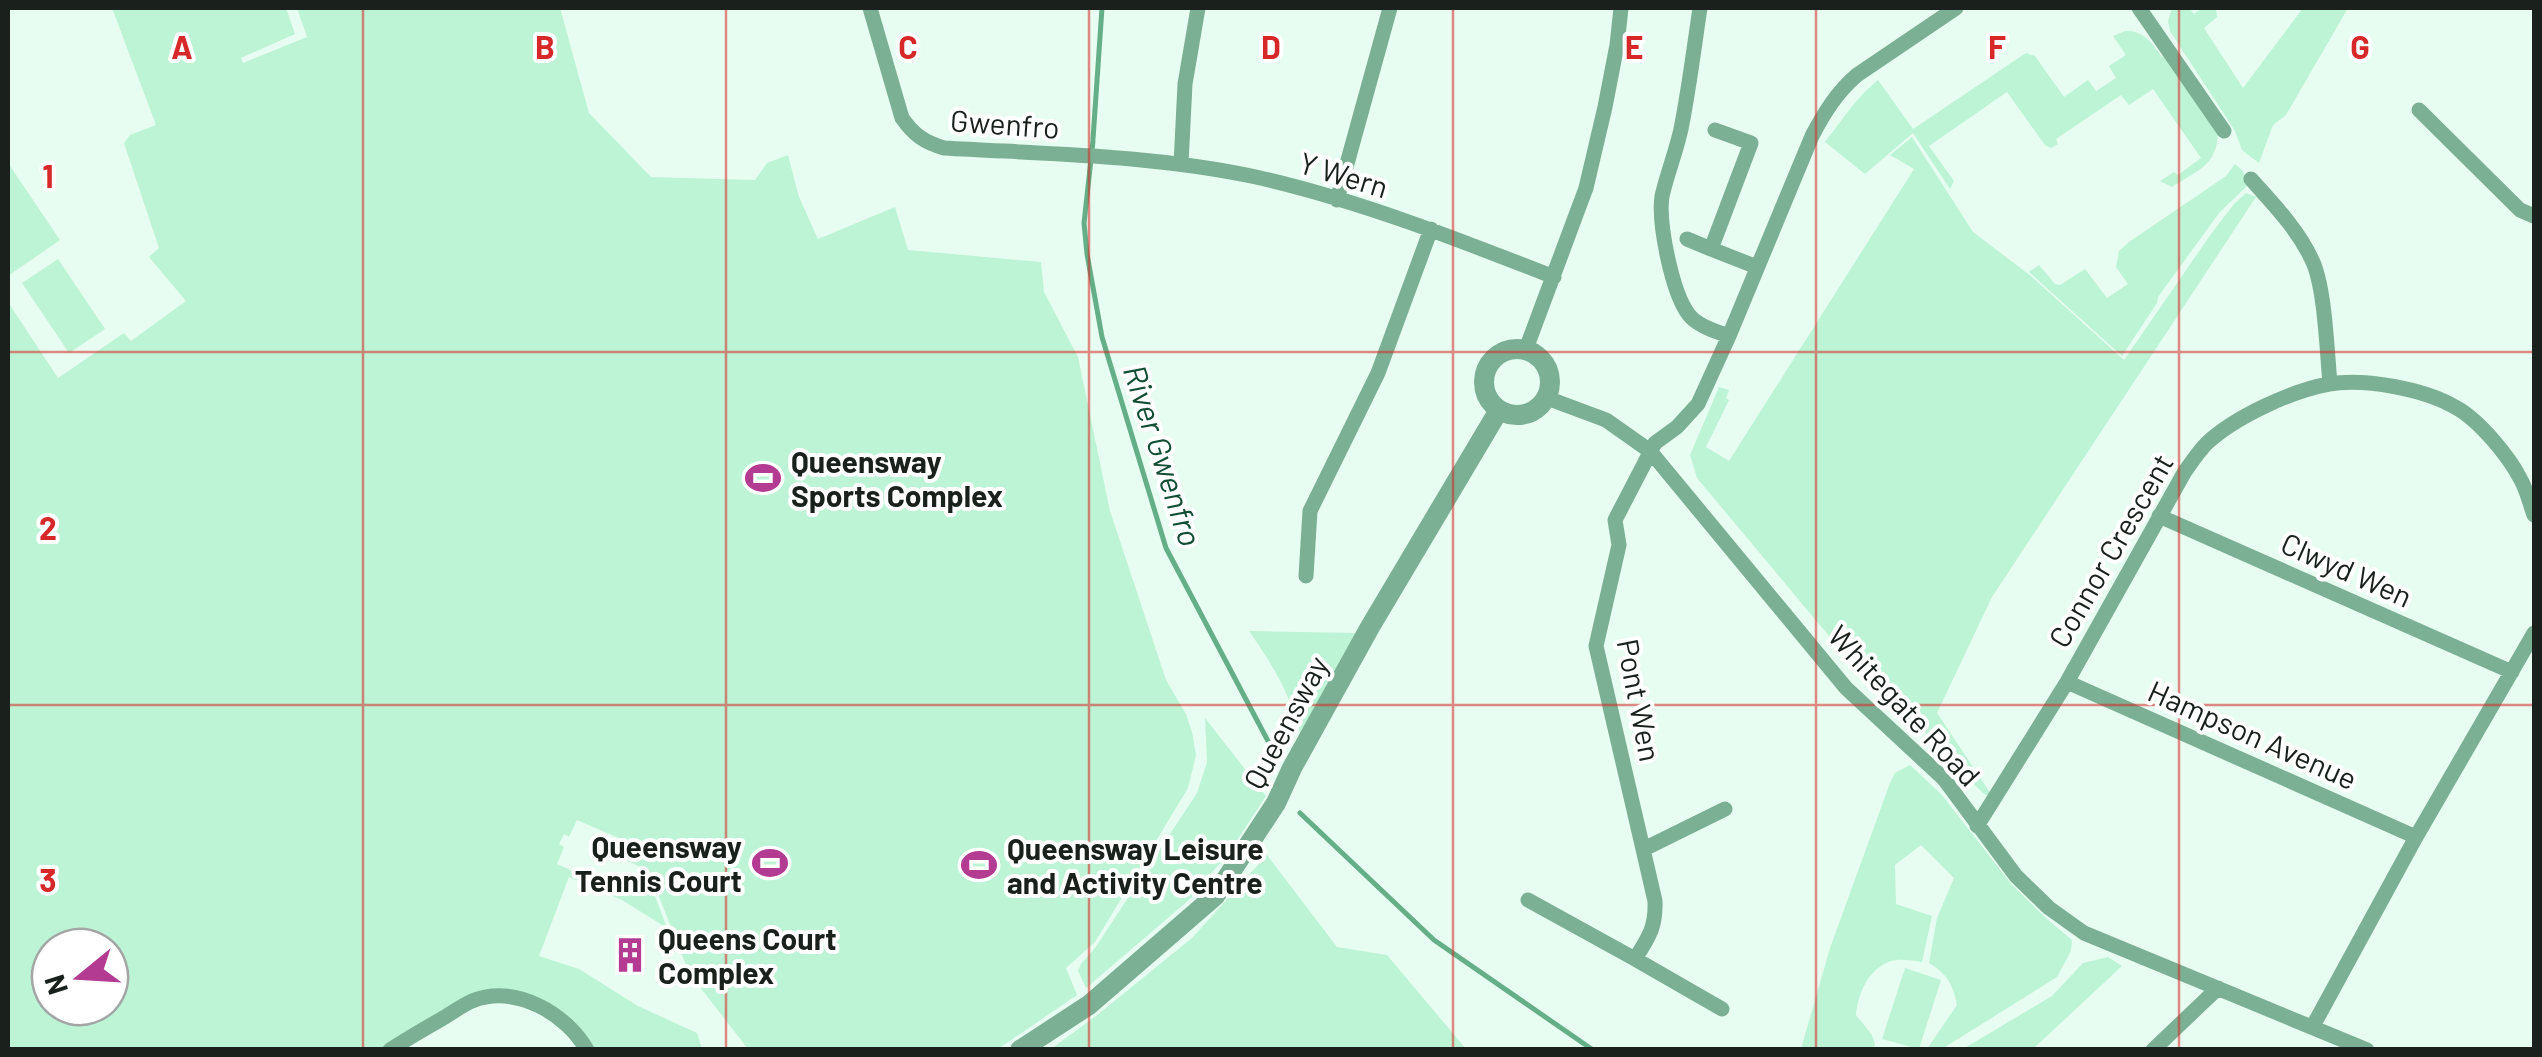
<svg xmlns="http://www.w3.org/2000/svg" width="2542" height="1057" viewBox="0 0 2542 1057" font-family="Barlow,sans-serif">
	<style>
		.green { fill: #bcf4d5; fill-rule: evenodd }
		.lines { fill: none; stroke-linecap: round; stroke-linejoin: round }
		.stream { stroke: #64af88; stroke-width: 5 }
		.minor { stroke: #7cb094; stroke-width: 15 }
		.tertiary { stroke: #7cb094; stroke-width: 20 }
		.grid { fill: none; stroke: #d62828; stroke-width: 2.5; stroke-opacity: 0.55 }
		.labels { text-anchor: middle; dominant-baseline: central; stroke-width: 8; stroke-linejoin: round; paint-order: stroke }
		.street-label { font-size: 30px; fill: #1a211d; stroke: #fff }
		.poi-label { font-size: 30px; font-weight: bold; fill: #1a211d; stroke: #fff; text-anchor: start }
		.water-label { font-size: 32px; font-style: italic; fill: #124e34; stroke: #fff }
		.grid-label { font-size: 32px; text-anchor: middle; font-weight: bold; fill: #d62828; stroke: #fff; stroke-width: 8; stroke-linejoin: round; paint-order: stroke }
	</style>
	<rect width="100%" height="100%" fill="#e8fdf1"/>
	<path class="green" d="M112,8H286L295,34L241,58L243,63L307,37L297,8H560L589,113L651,177L755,180L767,163L788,155L799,197L818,239L895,207L908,250L1041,262L1044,292L1078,357L1110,511L1166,680L1186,714L1192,732L1196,755L1188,788L1095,942L1066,968L1077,995L998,1049H748L689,973L649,871L615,855L621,839L577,820L569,837L564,834L559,844L564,847L557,864L619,892L625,880L655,896L667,928L622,900L569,877L539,956L579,969L638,1006L697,1033L702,1049H587L539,1005L473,1000L382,1049H8V302L58,378L124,333L131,341L186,301L149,257L159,248L124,143L130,135L156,125ZM50,947H110V1007H50Z
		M2172,8H2189L2194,14L2203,8H2216L2217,17L2204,28L2243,88L2303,8H2348L2286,115L2273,125L2259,163L2242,150L2235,131L2170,31L2168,21Z
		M2125,31C2144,30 2152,43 2162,57L2165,56L2218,134C2216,167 2197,170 2172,187L2160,181L2174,172L2178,175L2201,158L2153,89L2129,105L2121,95L2056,139L2058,144L2051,148L2045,145L2007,92L1929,146L1954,181L1950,189L1913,133L1865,174L1825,142C1844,118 1854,100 1878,80L1913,129L2026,53L2035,56L2064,97L2088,80L2096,91L2116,78L2109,66L2126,55L2113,36Z
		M1912,137L1973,232L2031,276L2124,360L2211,234L2234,204L2246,193L2256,197L1992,597L1937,713L1991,794L1986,795C1973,786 1965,771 1954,759C1924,729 1888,705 1860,673L1697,478L1690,455L1719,387L1729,390L1726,398L1729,400L1706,447L1729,461L1914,169L1890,155Z
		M8,163L60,240L8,276Z
		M2235,164L2243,171L2247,186L2219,213L2158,297L2157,303L2122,356L2029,272L2039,265L2055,284L2060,285L2085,269L2107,298L2128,284L2116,267L2119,251L2129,242L2226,176Z
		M58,259L105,329L69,353L22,283Z
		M1249,631L1358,633L1301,735C1289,692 1274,667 1249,631Z
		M1205,718L1266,796L1230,851L1190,899L1086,988L1078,971L1081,964L1095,948L1197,793L1207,762Z
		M1910,765L1942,795L2012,885L2047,919L2072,940L2071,951L2057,977L1942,1049H1927L1957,1005C1953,984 1947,974 1929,963L1937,918L1954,878L1921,845L1895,865L1896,904L1932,916L1922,962C1915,961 1904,959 1897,960C1871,963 1858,992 1856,1015L1872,1035L1875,1045L1873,1049H1801L1830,948L1890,783L1895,773Z
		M1267,855L1337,947L1387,955L1466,1049H1051L1096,1016L1192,938Z
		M2108,957L2122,966L2033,1049H1963L2052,996L2083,963Z
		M1905,968L1941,980L1919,1049L1882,1039Z"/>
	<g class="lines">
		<path class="stream" d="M1093,139L1102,8
			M1093,141L1084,223L1087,254L1102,337L1166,548L1278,760
			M1300,813L1434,940L1593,1050"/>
		<path class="minor" d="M870,8L902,118C914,135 924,142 944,148C1048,154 1154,155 1256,177C1358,200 1457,239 1554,277
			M1700,8C1694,48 1689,89 1681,129C1676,152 1667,174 1662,196C1658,223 1672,293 1689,315C1698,326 1715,331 1729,336
			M2139,8L2224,131
			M2419,110L2520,210L2534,216
			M1715,130L1751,143L1711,249L1757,267
			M1181,164L1185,84L1198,8
			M2251,179C2273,204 2298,229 2312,260C2325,286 2327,352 2330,384
			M1337,200L1390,8
			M1687,239L1711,249
			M1526,349L1586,188L1605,107L1617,45L1621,8
			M1547,398L1606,420L1650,451L1846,688L1944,779L2016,876L2049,908L2084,933L2367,1050
			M2159,516L2512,672
			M1306,576L1310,511L1378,373L1431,229
			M2067,682L2416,837
			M1977,826L2067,682L2184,473C2191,463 2198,452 2207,443C2235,417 2291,391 2329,384C2365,378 2424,389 2455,407C2478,419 2509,456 2521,480C2527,491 2530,504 2534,515
			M1644,849L1725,809
			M1528,900L1635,959C1649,937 1656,927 1655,901L1596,646L1619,545L1615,520L1655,443L1677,427L1698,404L1729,336L1812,136C1824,113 1837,92 1857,75L1956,8
			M1635,959L1722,1009
			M2313,1026L2416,837L2534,633
			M390,1050C408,1038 426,1028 445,1017C453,1012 463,1005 472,1001C515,984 566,1013 587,1050
			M2153,1050L2218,988"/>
		<path class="tertiary" d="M1484 382a33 33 0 1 1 66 0a33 33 0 1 1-66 0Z
			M1020,1050L1089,1005L1215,896L1276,803L1292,768L1370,627L1499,410"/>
	</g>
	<path class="grid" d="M363,8V1050M726,8V1050M1089,8V1050M1453,8V1050M1816,8V1050M2179,8V1050M8,352H2534M8,705H2534"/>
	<defs>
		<symbol id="stadium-bare" viewBox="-9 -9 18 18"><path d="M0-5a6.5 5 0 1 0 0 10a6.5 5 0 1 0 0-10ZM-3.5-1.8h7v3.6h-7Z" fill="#b33c92" stroke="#fff" stroke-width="2.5" paint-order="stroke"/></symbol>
		<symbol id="building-bare" viewBox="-9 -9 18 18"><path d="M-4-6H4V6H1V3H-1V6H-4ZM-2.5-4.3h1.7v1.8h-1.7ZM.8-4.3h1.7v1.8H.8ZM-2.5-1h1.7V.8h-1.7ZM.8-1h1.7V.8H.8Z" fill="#b33c92" stroke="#fff" stroke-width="2.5" paint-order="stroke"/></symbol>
	</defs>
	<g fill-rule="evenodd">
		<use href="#stadium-bare" x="738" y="453" width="50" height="50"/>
		<use href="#stadium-bare" x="745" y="838" width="50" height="50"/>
		<use href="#stadium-bare" x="954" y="840" width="50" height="50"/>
		<use href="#building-bare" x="605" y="930" width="50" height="50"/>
	</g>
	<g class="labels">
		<g class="street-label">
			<text transform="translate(1005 123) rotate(4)">Gwenfro</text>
			<text transform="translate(1344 174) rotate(17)">Y Wern</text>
			<text transform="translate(2110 550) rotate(-60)">Connor Crescent</text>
			<text transform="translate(2347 569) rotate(24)">Clwyd Wen</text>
			<text transform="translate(1640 700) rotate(79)">Pont Wen</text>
			<text transform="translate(1905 705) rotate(47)">Whitegate Road</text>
			<text transform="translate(1285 722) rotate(-62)">Queensway</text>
			<text transform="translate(2253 734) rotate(24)">Hampson Avenue</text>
		</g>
		<g class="poi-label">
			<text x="791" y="461">Queensway<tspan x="791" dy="34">Sports Complex</tspan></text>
			<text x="742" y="846" text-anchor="end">Queensway<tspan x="742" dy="34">Tennis Court</tspan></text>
			<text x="1007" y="848">Queensway Leisure<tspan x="1007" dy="34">and Activity Centre</tspan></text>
			<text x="658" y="938">Queens Court<tspan x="658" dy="34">Complex</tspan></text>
		</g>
		<g class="water-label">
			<text transform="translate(1164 455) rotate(72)">River Gwenfro</text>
		</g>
	</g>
	<g class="grid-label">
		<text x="182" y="59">A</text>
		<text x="545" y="59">B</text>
		<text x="908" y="59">C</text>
		<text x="1271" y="59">D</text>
		<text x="1634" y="59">E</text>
		<text x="1997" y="59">F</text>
		<text x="2360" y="59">G</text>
		<text x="48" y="188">1</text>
		<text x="48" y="540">2</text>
		<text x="48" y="892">3</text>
	</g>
	<rect width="2542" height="1057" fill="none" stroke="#1a211d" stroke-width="20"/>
	<g transform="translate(80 977) rotate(252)"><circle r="48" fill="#ffffff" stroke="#a3a6a5" stroke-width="2.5"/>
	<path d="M0-8L18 38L0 25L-18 38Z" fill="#b33c92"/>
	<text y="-15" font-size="28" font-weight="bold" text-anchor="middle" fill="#1a211d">N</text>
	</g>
</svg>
